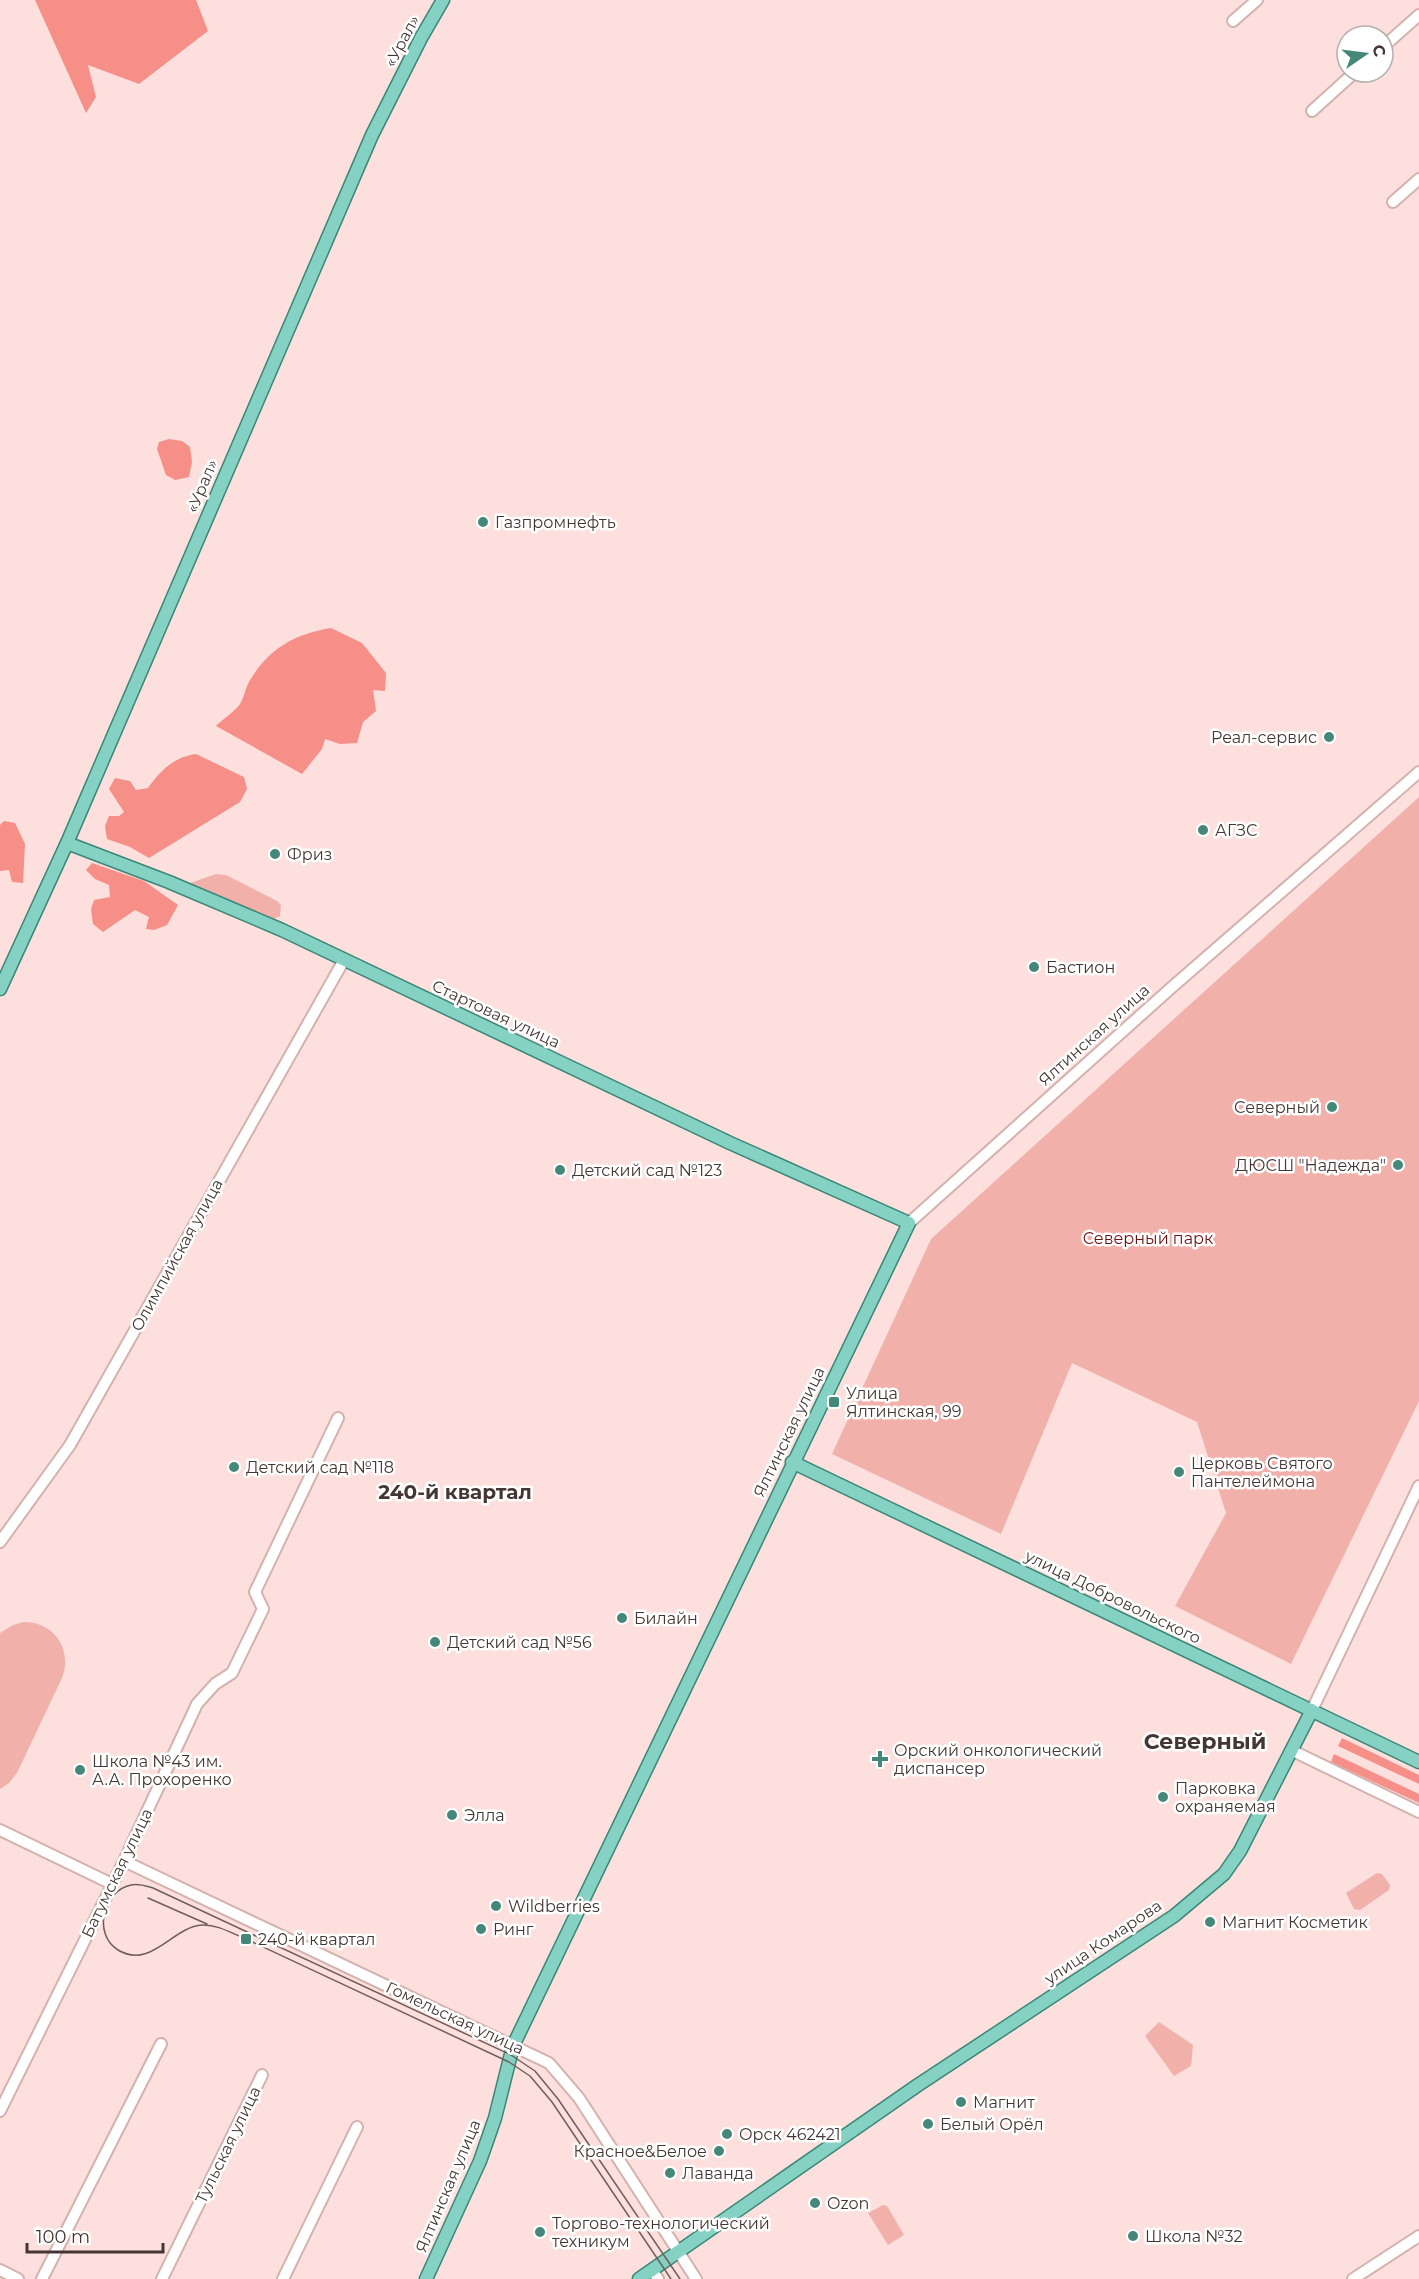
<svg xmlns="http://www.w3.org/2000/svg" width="1419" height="2279" viewBox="0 0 1419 2279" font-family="Montserrat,sans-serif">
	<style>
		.green { fill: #f2b0aa }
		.forest { fill: #f58f87 }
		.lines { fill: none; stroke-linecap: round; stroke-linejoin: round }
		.minor-casing { stroke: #d4b1ad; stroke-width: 14 }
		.major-casing { stroke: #398777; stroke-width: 15 }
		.minor { stroke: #fff; stroke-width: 10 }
		.major { stroke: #85d1c3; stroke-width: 12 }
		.tram { stroke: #6f5e5b; stroke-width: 1.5 }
		.poi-dot { fill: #458778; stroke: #fff; stroke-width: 2 }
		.labels { text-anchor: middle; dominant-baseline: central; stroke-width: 5; stroke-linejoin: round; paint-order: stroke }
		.street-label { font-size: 16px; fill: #443634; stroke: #fff }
		.poi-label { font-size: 16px; fill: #443634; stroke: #fff; text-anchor: start }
		.park-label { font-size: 16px; fill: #6d1216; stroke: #fff }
		.quarter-label { font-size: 20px; font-weight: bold; fill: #443634; stroke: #fff }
		.district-label { font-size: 22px; font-weight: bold; fill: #443634; stroke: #fff }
	</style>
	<rect width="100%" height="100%" fill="#fde0dd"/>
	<path class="green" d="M1419,797V1401L1291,1664L1175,1606L1226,1513L1197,1422L1072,1363L1001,1534L832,1454L931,1239Z
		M216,874L226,875L277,901L281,905L280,916L274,919L190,883Z
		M23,1622C54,1621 73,1650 62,1678L17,1773L9,1783L0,1789V1633L13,1625Z
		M1377,1873L1382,1874L1390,1885L1389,1890L1360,1910L1354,1909L1346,1893Z
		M1159,2022L1193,2045L1191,2066L1174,2076L1145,2036Z
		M883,2205L887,2206L904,2235L888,2245L868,2213Z"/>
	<path class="forest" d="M35,0H196L208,31L139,84L88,65L96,97L86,113Z
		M169,439L182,441L190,447L192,462L189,477L175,480L166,475L157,449L159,442Z
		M331,628L362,643L386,673L385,691L373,690L376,711L363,722L357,743L340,744L325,739L322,749L302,774L216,726C223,719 234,712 240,704C244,698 245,689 249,682C268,649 294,634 331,628Z
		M196,754L244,777L247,789L240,802L149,858L130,847L107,839L105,826L109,816H119L124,812L109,789L115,778L130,781L136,790L148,788C161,770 174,757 196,754Z
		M4,821L15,823L25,844L23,883L12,882L9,870L0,871V825Z
		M92,863L144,881L178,905L167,925L154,930L146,929L149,917L135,910L103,932L93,924L91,909L94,900L110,897L109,885L95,879L86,870Z
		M1342,1738L1419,1775V1784L1338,1746Z
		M1334,1754L1419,1794V1803L1331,1762Z"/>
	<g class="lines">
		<defs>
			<path id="minor" d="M1233,21L1257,0
				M1383,47L1419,15
				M1312,111L1355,72
				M1393,202L1419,179
				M909,1223L1171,988L1419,772
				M0,1542L70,1445L344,960
				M1312,1710L1419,1486
				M1293,1751L1419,1812
				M0,1830L112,1884
				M124,1861L549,2063L579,2098L696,2279
				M0,2111L124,1861L197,1704L215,1684L232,1673L263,1609L255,1592L338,1418
				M0,2270L18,2279
				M652,2270L658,2279
				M42,2279L161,2044
				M162,2279L262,2075
				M283,2279L357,2127
				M1353,2279L1419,2236"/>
			<path id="major" d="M67,843L169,882L282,930L730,1143L909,1223L513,2046L495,2118L480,2161L426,2279
				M0,989L67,843L372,135L421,38L443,0
				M792,1462L1419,1762
				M639,2279L918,2085L1174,1916L1224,1874L1240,1851L1312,1710"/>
		</defs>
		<use href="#minor" class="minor-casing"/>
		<use href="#major" class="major-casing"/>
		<use href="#minor" class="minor"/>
		<use href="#major" class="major"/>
		<path class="tram" d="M148,1898L207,1924
			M671,2279L552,2102L530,2076L509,2062L246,1939C233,1934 217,1924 202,1925C172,1927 151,1970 118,1950C93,1935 102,1891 131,1885C139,1883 146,1886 153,1888L511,2055L535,2071L558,2099L680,2279"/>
	</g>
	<g class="poi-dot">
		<circle cx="483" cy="522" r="6"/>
		<circle cx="1329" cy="737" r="6"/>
		<circle cx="1203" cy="830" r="6"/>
		<circle cx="275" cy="854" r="6"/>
		<circle cx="1034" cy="967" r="6"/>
		<circle cx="1332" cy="1107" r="6"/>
		<circle cx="1398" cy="1165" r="6"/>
		<circle cx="560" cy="1170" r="6"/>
		<rect x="828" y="1396" width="12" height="12" rx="3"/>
		<circle cx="234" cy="1467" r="6"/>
		<circle cx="1179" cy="1472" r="6"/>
		<circle cx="622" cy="1618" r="6"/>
		<circle cx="435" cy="1642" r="6"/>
		<path d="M877 1750h6v6h6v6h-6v6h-6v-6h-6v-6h6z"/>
		<circle cx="80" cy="1770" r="6"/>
		<circle cx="1163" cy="1797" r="6"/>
		<circle cx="452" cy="1815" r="6"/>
		<circle cx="496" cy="1906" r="6"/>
		<circle cx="1210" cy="1922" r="6"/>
		<circle cx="481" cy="1929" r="6"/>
		<rect x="240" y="1933" width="12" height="12" rx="3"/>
		<circle cx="961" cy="2102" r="6"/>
		<circle cx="928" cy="2124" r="6"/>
		<circle cx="727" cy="2134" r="6"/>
		<circle cx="719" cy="2151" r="6"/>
		<circle cx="670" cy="2173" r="6"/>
		<circle cx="815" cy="2203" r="6"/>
		<circle cx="540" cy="2232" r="6"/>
		<circle cx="1133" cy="2236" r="6"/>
	</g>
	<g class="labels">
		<g class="street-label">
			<text transform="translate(402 41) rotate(-62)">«Урал»</text>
			<text transform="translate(202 486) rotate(-67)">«Урал»</text>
			<text transform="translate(496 1014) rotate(25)">Стартовая улица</text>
			<text transform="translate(1094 1035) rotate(-42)">Ялтинская улица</text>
			<text transform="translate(177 1255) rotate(-61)">Олимпийская улица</text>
			<text transform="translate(789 1432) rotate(-64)">Ялтинская улица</text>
			<text transform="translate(1113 1597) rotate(26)">улица Добровольского</text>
			<text transform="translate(117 1873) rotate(-64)">Батумская улица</text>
			<text transform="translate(1103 1942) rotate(-34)">улица Комарова</text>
			<text transform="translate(455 2018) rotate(25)">Гомельская улица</text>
			<text transform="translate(228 2145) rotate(-64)">Тульская улица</text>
			<text transform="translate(448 2186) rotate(-67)">Ялтинская улица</text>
		</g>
		<g class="poi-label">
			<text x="495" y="522">Газпромнефть</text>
			<text x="1317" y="737" text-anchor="end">Реал-сервис</text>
			<text x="1215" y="830">АГЗС</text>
			<text x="287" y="854">Фриз</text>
			<text x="1046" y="967">Бастион</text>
			<text x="1320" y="1107" text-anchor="end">Северный</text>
			<text x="1386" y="1165" text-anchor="end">ДЮСШ "Надежда"</text>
			<text x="572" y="1170">Детский сад №123</text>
			<text x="846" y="1393">Улица<tspan x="846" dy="18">Ялтинская, 99</tspan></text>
			<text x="1191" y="1463">Церковь Святого<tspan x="1191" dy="18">Пантелеймона</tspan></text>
			<text x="246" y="1467">Детский сад №118</text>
			<text x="634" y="1618">Билайн</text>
			<text x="447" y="1642">Детский сад №56</text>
			<text x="894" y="1750">Орский онкологический<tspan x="894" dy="18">диспансер</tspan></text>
			<text x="92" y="1761">Школа №43 им.<tspan x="92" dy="18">А.А. Прохоренко</tspan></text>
			<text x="1175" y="1788">Парковка<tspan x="1175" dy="18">охраняемая</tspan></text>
			<text x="464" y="1815">Элла</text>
			<text x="508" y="1906">Wildberries</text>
			<text x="1222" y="1922">Магнит Косметик</text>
			<text x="493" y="1929">Ринг</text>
			<text x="258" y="1939">240-й квартал</text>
			<text x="973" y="2102">Магнит</text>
			<text x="940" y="2124">Белый Орёл</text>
			<text x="739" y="2134">Орск 462421</text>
			<text x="707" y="2151" text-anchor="end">Красное&amp;Белое</text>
			<text x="682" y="2173">Лаванда</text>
			<text x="827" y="2203">Ozon</text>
			<text x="552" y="2223">Торгово-технологический<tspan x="552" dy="18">техникум</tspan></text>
			<text x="1145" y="2236">Школа №32</text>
		</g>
		<g class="park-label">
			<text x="1148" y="1238">Северный парк</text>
		</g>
		<g class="quarter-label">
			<text x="455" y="1492">240-й квартал</text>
		</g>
		<g class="district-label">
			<text x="1205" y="1741">Северный</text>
		</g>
	</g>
	<g transform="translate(1365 54) rotate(76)"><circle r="28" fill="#ffffff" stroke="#b4afae" stroke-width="1.5"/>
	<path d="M0-4.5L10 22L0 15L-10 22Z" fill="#458778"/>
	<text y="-9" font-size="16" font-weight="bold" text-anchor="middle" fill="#443634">С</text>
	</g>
	<path d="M27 2243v9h136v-9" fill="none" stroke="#443634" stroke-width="3"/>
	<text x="36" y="2243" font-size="18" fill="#443634" stroke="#ffffff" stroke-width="4.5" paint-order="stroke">100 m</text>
</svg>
